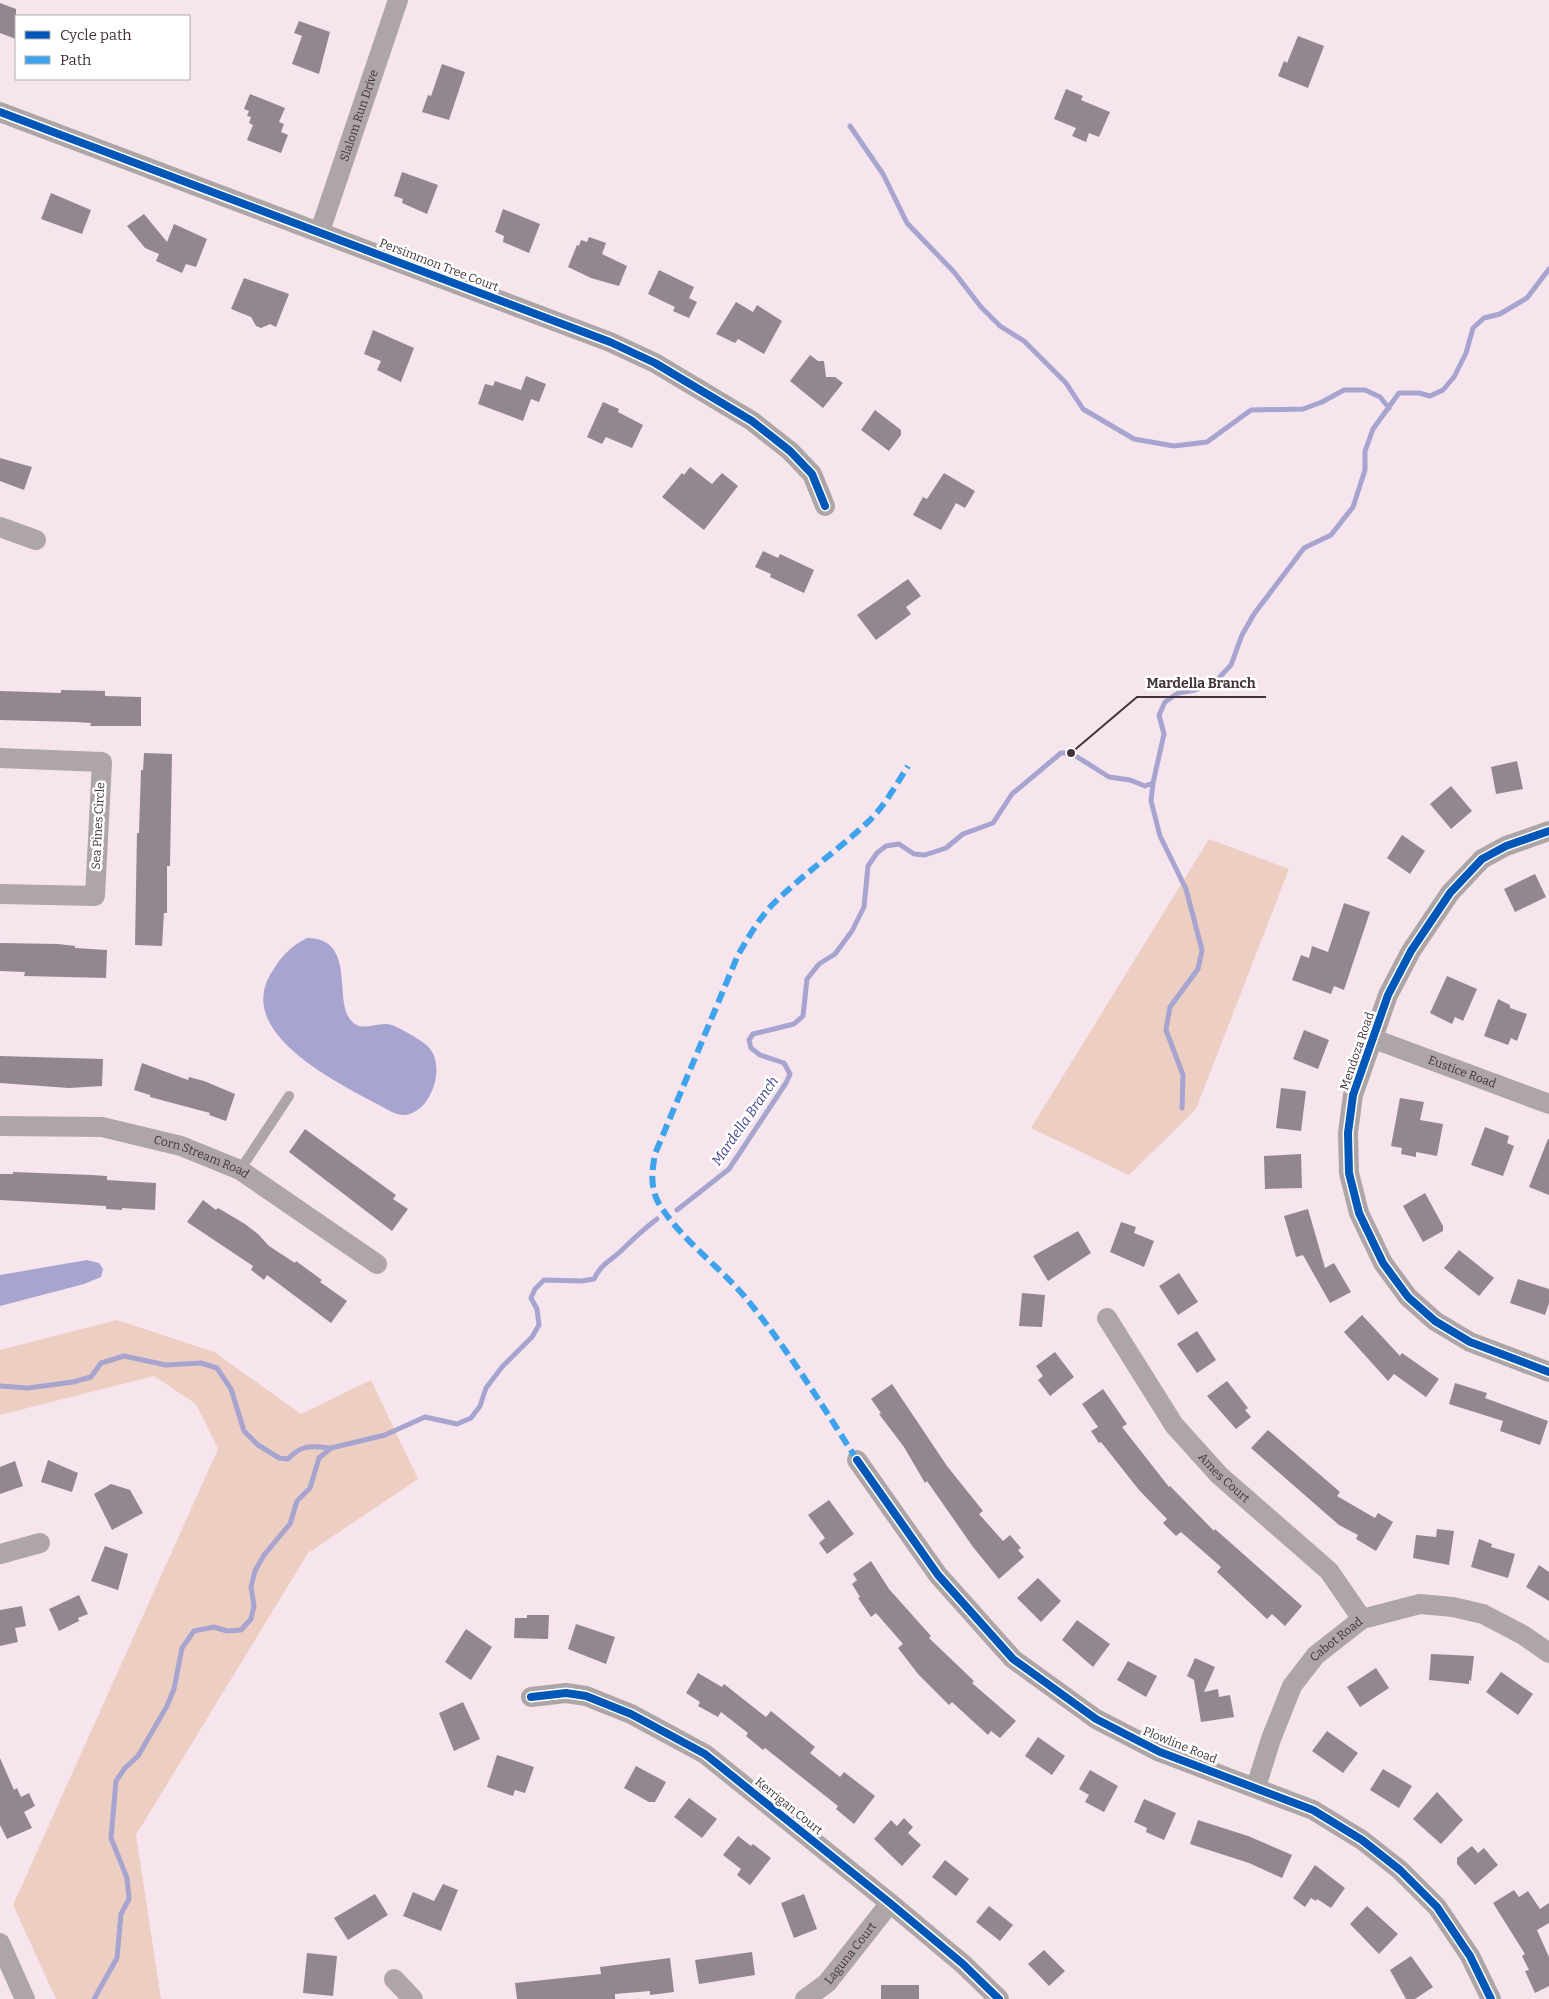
<svg xmlns="http://www.w3.org/2000/svg" width="1549" height="1999" viewBox="0 0 1549 1999" font-family="Bitter,serif">
	<style>
		.green { fill: #eccec2 }
		.water { fill: #a7a5d0 }
		.lines { fill: none; stroke-linecap: round; stroke-linejoin: round }
		.stream { stroke: #a7a5d0; stroke-width: 5 }
		.building { fill: #928790 }
		.service { stroke: #aea6a6; stroke-width: 10 }
		.minor { stroke: #aea6a6; stroke-width: 20 }
		.quiet { stroke: #3fa3ec; stroke-width: 6; stroke-dasharray: 12 6; stroke-linecap: butt }
		.cycleway-casing { stroke: #fff; stroke-width: 11 }
		.cycleway { stroke: #0057b8; stroke-width: 8 }
		.labels { text-anchor: middle; dominant-baseline: central; stroke-width: 5; stroke-linejoin: round; paint-order: stroke }
		.street-label { font-size: 12px; fill: #43343b; stroke: #fff }
		.water-label { font-size: 14px; font-style: italic; fill: #46458e; stroke: #fff }
		.leader { fill: none; stroke: #43343b; stroke-width: 2 }
		.callout-dot { fill: #43343b; stroke: #fff; stroke-width: 2 }
		.callout-label { font-size: 14px; text-anchor: middle; font-weight: bold; fill: #43343b; stroke: #fff; stroke-width: 5; stroke-linejoin: round; paint-order: stroke }
	</style>
	<rect width="100%" height="100%" fill="#f6e5ed"/>
	<path class="green" d="M1209,839L1289,869L1196,1109L1129,1175L1031,1128Z
		M117,1320L214,1352L301,1414L371,1380L418,1479L308,1553L136,1835L161,1999H56L13,1905L218,1449L196,1404L154,1376L0,1415V1350Z"/>
	<path class="water" d="M307,938C356,938 334,998 350,1019C361,1035 377,1020 392,1025C402,1029 416,1037 425,1044C449,1061 432,1115 403,1115C399,1115 395,1113 392,1112C351,1089 234,1038 270,975C280,958 289,947 307,938Z
		M87,1260L99,1263L103,1269L101,1277L84,1284L0,1306V1275Z"/>
	<g class="lines">
		<path class="stream" d="M850,126L883,174L907,223L954,272L981,307L1000,326L1024,341L1066,383L1083,409L1134,439L1174,446L1207,442L1251,410L1303,409L1322,402L1344,390H1365L1380,397L1389,408
			M1153,783L1151,801L1160,836L1186,889L1202,950L1198,969L1170,1007L1166,1030L1183,1075L1182,1108
			M677,1210L729,1169L786,1083L790,1074L784,1063L760,1055L751,1048L749,1040L753,1034L794,1024L803,1016L807,979L819,964L835,954L852,931L864,907L868,866L877,853L886,846L899,844L914,854L925,855L946,848L963,834L993,823L1012,794L1061,753H1071L1109,777L1130,780L1145,786L1153,783L1164,734L1159,715L1165,702L1178,693L1195,690L1215,682L1231,665L1242,635L1254,614L1304,548L1331,535L1353,507L1365,470V451L1373,429L1399,393H1419L1430,396L1443,390L1454,377L1466,353L1473,328L1484,318L1500,314L1527,298L1549,269
			M0,1386L28,1388L73,1382L91,1377L101,1363L124,1356L166,1365L201,1363L217,1368L231,1389L244,1431L258,1445L279,1458L288,1459C302,1444 311,1446 331,1448
			M94,1999L117,1958L121,1914L129,1899L127,1878L111,1838L116,1781L125,1768L138,1756L167,1706L174,1689L182,1648L194,1631L214,1627L227,1631L241,1630L251,1619L254,1606L251,1587L255,1571L264,1555L290,1524L297,1501L310,1488L319,1458L331,1448L385,1435L425,1417L457,1424L471,1418L480,1406L486,1388L502,1367L532,1337L539,1325L537,1309L531,1298L535,1289L544,1280L581,1281L594,1279C602,1263 609,1262 621,1251C633,1239 644,1229 657,1219"/>
	</g>
	<path class="building" d="M0,3L16,9V39L0,33Z
		M299,21L330,32L319,74L292,64L302,36L294,33Z
		M1298,36L1324,46L1308,88L1278,76L1284,61L1287,63Z
		M442,64L465,72L449,120L422,112L428,95L431,96Z
		M1066,89L1083,96L1081,100L1110,112L1099,137L1089,133L1086,142L1072,136L1076,128L1054,119Z
		M250,94L285,108L279,122L284,124L281,132L288,135L281,153L247,140L253,125L249,123L251,117L247,116L249,111L244,109Z
		M402,172L438,185L427,214L402,203L403,199L394,196Z
		M51,193L91,210L82,234L41,219Z
		M503,209L540,224L529,253L503,242L504,236L495,232Z
		M144,214L167,242L174,224L207,239L196,267L186,264L182,273L156,261L159,254L145,248L127,226Z
		M589,237L606,243L602,254L627,266L619,286L591,278L568,267L577,245L579,246L581,240L587,242Z
		M659,270L694,287L689,298L697,302L689,318L673,311L675,307L648,294Z
		M244,278L289,294L276,327L270,324L261,328L256,326L251,317L231,309Z
		M736,302L753,312L757,305L782,321L764,354L738,339L735,343L716,334Z
		M373,330L414,348L401,382L377,370L381,361L364,354Z
		M810,355L818,361H824L826,377H835L843,383L823,408L790,381Z
		M526,376L546,384L539,402L531,399L523,421L478,404L485,384L493,386L495,381L521,390Z
		M603,402L619,409L618,412L643,425L632,448L606,437L602,444L587,437Z
		M875,410L901,430V435L889,451L861,430Z
		M0,458L32,467L24,490L0,481Z
		M690,467L712,484L722,473L738,486L704,530L662,497L682,473L684,475Z
		M944,473L975,491L965,508L956,503L941,530L913,515L923,497L927,499Z
		M763,551L778,558L780,554L814,570L804,593L770,577L771,574L755,567Z
		M908,579L921,596L906,607L911,614L876,640L857,615Z
		M61,690L105,691V696L141,697V726H90L91,723L75,722L0,720V691L61,693Z
		M144,753L172,754L170,866H167V913H164L162,946L135,945L137,833H139L141,770H143Z
		M1517,761L1523,789L1496,794L1491,767Z
		M1451,786L1472,811L1451,829L1430,804Z
		M1402,835L1425,851L1410,874L1387,858Z
		M1535,874L1546,897L1515,912L1504,889Z
		M1344,903L1370,912L1344,990L1334,986L1331,994L1292,980L1301,955L1309,958L1312,946L1328,952Z
		M0,943L58,944L75,946V948L107,950L106,978L24,976L25,972L0,971Z
		M1447,976L1477,989L1463,1021L1455,1017L1452,1024L1430,1013Z
		M1498,999L1510,1005V1008L1527,1014L1517,1041L1511,1038L1508,1045L1484,1036Z
		M1304,1030L1329,1040L1318,1069L1293,1059Z
		M0,1056L103,1059L102,1086L69,1088L0,1083Z
		M142,1063L188,1080L189,1077L204,1081L235,1094L226,1121L209,1115L210,1113L150,1097V1095L134,1090Z
		M1281,1088L1306,1091L1301,1131L1276,1128Z
		M1400,1098L1424,1102L1420,1120L1443,1124L1437,1156L1416,1152V1157L1401,1154L1402,1148L1391,1146Z
		M1485,1127L1509,1136L1507,1143L1514,1146L1503,1176L1471,1165Z
		M305,1129L396,1195L393,1199L408,1209L392,1231L289,1152Z
		M1548,1139H1549V1195L1529,1187Z
		M1301,1154L1302,1188L1265,1189L1264,1156Z
		M13,1172L92,1175L107,1176V1180L156,1183L155,1210L122,1208V1210L106,1209V1206L0,1200V1174H13Z
		M1425,1193L1443,1226V1231L1423,1242L1403,1206Z
		M203,1200L216,1210L218,1208L245,1224L258,1234L269,1246L295,1263L296,1261L322,1280L320,1282L347,1301L331,1323L267,1275L264,1280L251,1270L253,1266L187,1222Z
		M1308,1209L1325,1268L1334,1263L1351,1292L1330,1303L1303,1255L1296,1257L1284,1216Z
		M1121,1222L1136,1227L1134,1233L1154,1241L1144,1267L1110,1252Z
		M1078,1231L1091,1253L1048,1281L1033,1256Z
		M1459,1250L1494,1278L1479,1296L1444,1268Z
		M1179,1273L1198,1302L1178,1315L1159,1286Z
		M1518,1279L1549,1289V1303L1545,1315L1510,1303Z
		M1022,1293L1045,1295L1042,1327L1019,1326Z
		M1362,1315L1400,1356L1402,1353L1439,1379L1426,1397L1394,1374L1388,1381L1344,1332Z
		M1197,1331L1216,1360L1197,1373L1177,1344Z
		M1055,1352L1074,1377L1050,1396L1038,1380L1043,1376L1036,1366Z
		M1227,1381L1248,1408L1245,1410L1251,1417L1236,1429L1207,1396Z
		M1455,1383L1487,1393L1485,1398L1548,1421L1540,1445L1500,1431L1503,1421L1449,1404Z
		M892,1384L947,1466L983,1511L979,1514L1003,1541L1010,1535L1021,1548L1018,1550L1024,1557L999,1579L973,1547L927,1481L925,1483L904,1447L879,1414L881,1413L871,1399Z
		M1103,1389L1127,1424L1122,1427L1169,1487L1170,1486L1214,1531L1215,1529L1302,1606L1285,1626L1272,1614L1267,1619L1217,1572L1221,1567L1181,1532L1176,1536L1163,1523L1167,1519L1139,1490L1101,1442L1099,1443L1091,1431L1098,1427L1082,1404Z
		M1268,1430L1340,1492L1337,1496L1375,1518L1378,1513L1393,1522L1376,1551L1356,1539L1358,1535L1339,1525L1251,1448Z
		M48,1460L78,1473L72,1492L41,1482Z
		M15,1461L23,1486L0,1494V1467Z
		M111,1484L130,1490L143,1513L112,1530L94,1494Z
		M829,1500L854,1534L827,1554L819,1543L825,1538L808,1515Z
		M1437,1529L1454,1531L1449,1565L1413,1558L1416,1535L1436,1537Z
		M1479,1539L1492,1544L1491,1547L1515,1554L1508,1578L1471,1567Z
		M105,1546L128,1554L118,1590L91,1581Z
		M871,1561L889,1589L931,1636L929,1638L974,1681L972,1683L1016,1721L1000,1738L991,1731L988,1735L952,1702L949,1705L918,1674L898,1648L903,1644L876,1613L871,1617L858,1598L860,1597L852,1584L857,1580L853,1574Z
		M1539,1565L1549,1572V1601L1526,1587Z
		M1038,1578L1061,1601L1041,1622L1017,1598Z
		M79,1595L88,1614L78,1618L79,1621L59,1631L49,1609Z
		M22,1606L26,1626L15,1628L18,1642L0,1646V1610Z
		M527,1615H549L548,1639L514,1638L515,1618H527Z
		M1077,1620L1110,1644L1093,1667L1062,1640Z
		M576,1624L615,1637L606,1664L568,1649Z
		M466,1629L492,1647L471,1680L445,1662Z
		M1431,1654L1474,1656L1471,1681L1469,1680V1684L1429,1680Z
		M1195,1658L1215,1667L1204,1692L1218,1689L1219,1697L1230,1695L1234,1717L1201,1722L1194,1680L1187,1676Z
		M1128,1661L1157,1676L1146,1697L1117,1680Z
		M1376,1668L1389,1688L1360,1707L1347,1687Z
		M1501,1672L1533,1694L1518,1715L1486,1692Z
		M698,1673L722,1687L724,1684L766,1717L771,1711L815,1747L810,1753L840,1777L844,1772L875,1796L854,1824L836,1809L838,1806L765,1748L763,1750L746,1736L748,1733L721,1712L718,1717L698,1706L700,1702L686,1693Z
		M463,1702L480,1739L454,1751L439,1713Z
		M1327,1731L1358,1753L1343,1773L1312,1751Z
		M1038,1737L1065,1756L1052,1775L1025,1756Z
		M497,1755L534,1767L525,1793L515,1790L513,1796L487,1787Z
		M0,1758L14,1790L17,1788L21,1797L29,1793L35,1806L24,1812L32,1828L7,1839L0,1825Z
		M636,1766L666,1782L655,1802H649L624,1788Z
		M1383,1769L1412,1786L1399,1808L1370,1790Z
		M1090,1770L1118,1786L1104,1812L1085,1802L1089,1795L1079,1789Z
		M1437,1792L1463,1820L1441,1844L1413,1819Z
		M689,1798L717,1819L702,1838L674,1817Z
		M1144,1799L1176,1813L1164,1840L1146,1832L1147,1828L1134,1822Z
		M904,1818L913,1827L908,1833L921,1845L902,1866L874,1839L891,1820L897,1826Z
		M1198,1820L1248,1836L1292,1855L1282,1878L1249,1863L1190,1844Z
		M738,1836L751,1846L753,1844L771,1858L750,1885L737,1875L741,1869L723,1855Z
		M1472,1846L1478,1853L1484,1848L1498,1865L1475,1885L1457,1864V1858Z
		M945,1860L969,1879L956,1896L932,1877Z
		M1315,1865L1345,1888L1331,1908L1317,1899L1316,1901L1311,1898L1305,1907L1293,1898Z
		M443,1884L458,1890L441,1931L403,1916L413,1892L434,1901Z
		M1514,1890L1519,1897L1528,1891L1540,1909L1549,1903V1923L1537,1930L1549,1957V1986L1535,1993L1525,1971L1529,1970L1522,1956L1525,1954L1493,1903Z
		M375,1894L388,1915L348,1940L334,1918Z
		M804,1894L817,1929L794,1938L781,1903Z
		M989,1906L1013,1925L1000,1941L976,1922Z
		M1367,1906L1398,1934L1379,1954L1350,1924Z
		M1044,1950L1065,1971L1049,1986L1028,1964Z
		M752,1952L755,1975L699,1984L695,1960Z
		M307,1953L337,1956L333,1996L303,1993Z
		M1411,1956L1433,1987L1415,1999H1406L1390,1970Z
		M670,1958L674,1992L650,1995V1991L615,1994V1999H517L515,1983L601,1974L600,1967Z
		M881,1985H919V1999H881Z"/>
	<g class="lines">
		<path class="service" d="M240,1170L289,1096"/>
		<g class="minor">
			<path d="M0,112L610,342L655,363L752,421L790,451L812,474L825,506"/>
			<path id="s1" d="M320,231L398,0"/>
			<path d="M0,527L36,540"/>
			<path d="M0,758L102,762L95,896L0,894"/>
			<path d="M1549,831L1506,846L1482,859L1450,893L1411,951L1388,995L1353,1095L1348,1133L1349,1173L1359,1213L1383,1263L1408,1297L1435,1321L1470,1342L1549,1372"/>
			<path id="s2" d="M1374,1039L1549,1104"/>
			<path id="s3" d="M0,1126L102,1127L181,1146L240,1170L377,1264"/>
			<path id="s4" d="M1107,1318L1174,1425L1219,1475L1329,1571L1362,1619"/>
			<path d="M857,1460L938,1575L1013,1659L1096,1719L1160,1752L1313,1810L1362,1840L1400,1870L1437,1907L1470,1956L1491,1999"/>
			<path d="M0,1554L40,1543"/>
			<path d="M531,1697L566,1693L586,1696L631,1714L705,1754L890,1903L963,1964L999,1999"/>
			<path id="s5" d="M1256,1787L1271,1739L1292,1686L1316,1655L1362,1619L1420,1604L1453,1607L1483,1614L1523,1635L1549,1653"/>
			<path d="M0,1943L25,1999"/>
			<path d="M394,1979L413,1999"/>
			<path id="s6" d="M805,1999L827,1983L890,1903"/>
		</g>
		<path class="quiet" d="M857,1460C822,1405 787,1348 745,1297C718,1265 680,1239 658,1202C650,1187 652,1170 655,1154L738,955C748,938 758,920 772,905C802,875 837,851 868,822C884,807 896,785 908,766"/>
		<defs>
			<path id="cycleway" d="M0,112L610,342L655,363L752,421L790,451L812,474L825,506
				M1549,831L1506,846L1482,859L1450,893L1411,951L1388,995L1353,1095L1348,1133L1349,1173L1359,1213L1383,1263L1408,1297L1435,1321L1470,1342L1549,1372
				M857,1460L938,1575L1013,1659L1096,1719L1160,1752L1313,1810L1362,1840L1400,1870L1437,1907L1470,1956L1491,1999
				M531,1697L566,1693L586,1696L631,1714L705,1754L890,1903L963,1964L999,1999"/>
		</defs>
		<use href="#cycleway" class="cycleway-casing"/>
		<use href="#cycleway" class="cycleway"/>
	</g>
	<g class="labels">
		<g class="street-label">
			<text stroke="none"><textPath href="#s1" startOffset="122">Slalom Run Drive</textPath></text>
			<text transform="translate(439 265) rotate(21)">Persimmon Tree Court</text>
			<text transform="translate(98 826) rotate(-87)">Sea Pines Circle</text>
			<text transform="translate(1357 1051) rotate(-71)">Mendoza Road</text>
			<text stroke="none"><textPath href="#s2" startOffset="94">Eustice Road</textPath></text>
			<text stroke="none"><textPath href="#s3" startOffset="206">Corn Stream Road</textPath></text>
			<text stroke="none"><textPath href="#s4" startOffset="199">Ames Court</textPath></text>
			<text stroke="none"><textPath href="#s5" startOffset="172">Cabot Road</textPath></text>
			<text transform="translate(1180 1745) rotate(22)">Plowline Road</text>
			<text transform="translate(789 1806) rotate(39)">Kerrigan Court</text>
			<text stroke="none"><textPath href="#s6" startOffset="65">Laguna Court</textPath></text>
		</g>
		<g class="water-label">
			<text transform="translate(745 1121) rotate(-55)">Mardella Branch</text>
		</g>
	</g>
	<path class="leader" d="M1071 753L1137 697H1266"/>
	<circle class="callout-dot" cx="1071" cy="753" r="5"/>
	<g class="callout-label">
		<text x="1201" y="688">Mardella Branch</text>
	</g>
	<rect x="15" y="15" width="175" height="65" fill="#ffffff" stroke="#b4aeb1"/>
	<rect x="25" y="31" width="25" height="8" fill="#0057b8" stroke="#b4aeb1"/>
	<text x="60" y="40" font-size="15" fill="#43343b">Cycle path</text>
	<rect x="25" y="56" width="25" height="8" fill="#3fa3ec" stroke="#b4aeb1"/>
	<text x="60" y="65" font-size="15" fill="#43343b">Path</text>
</svg>
